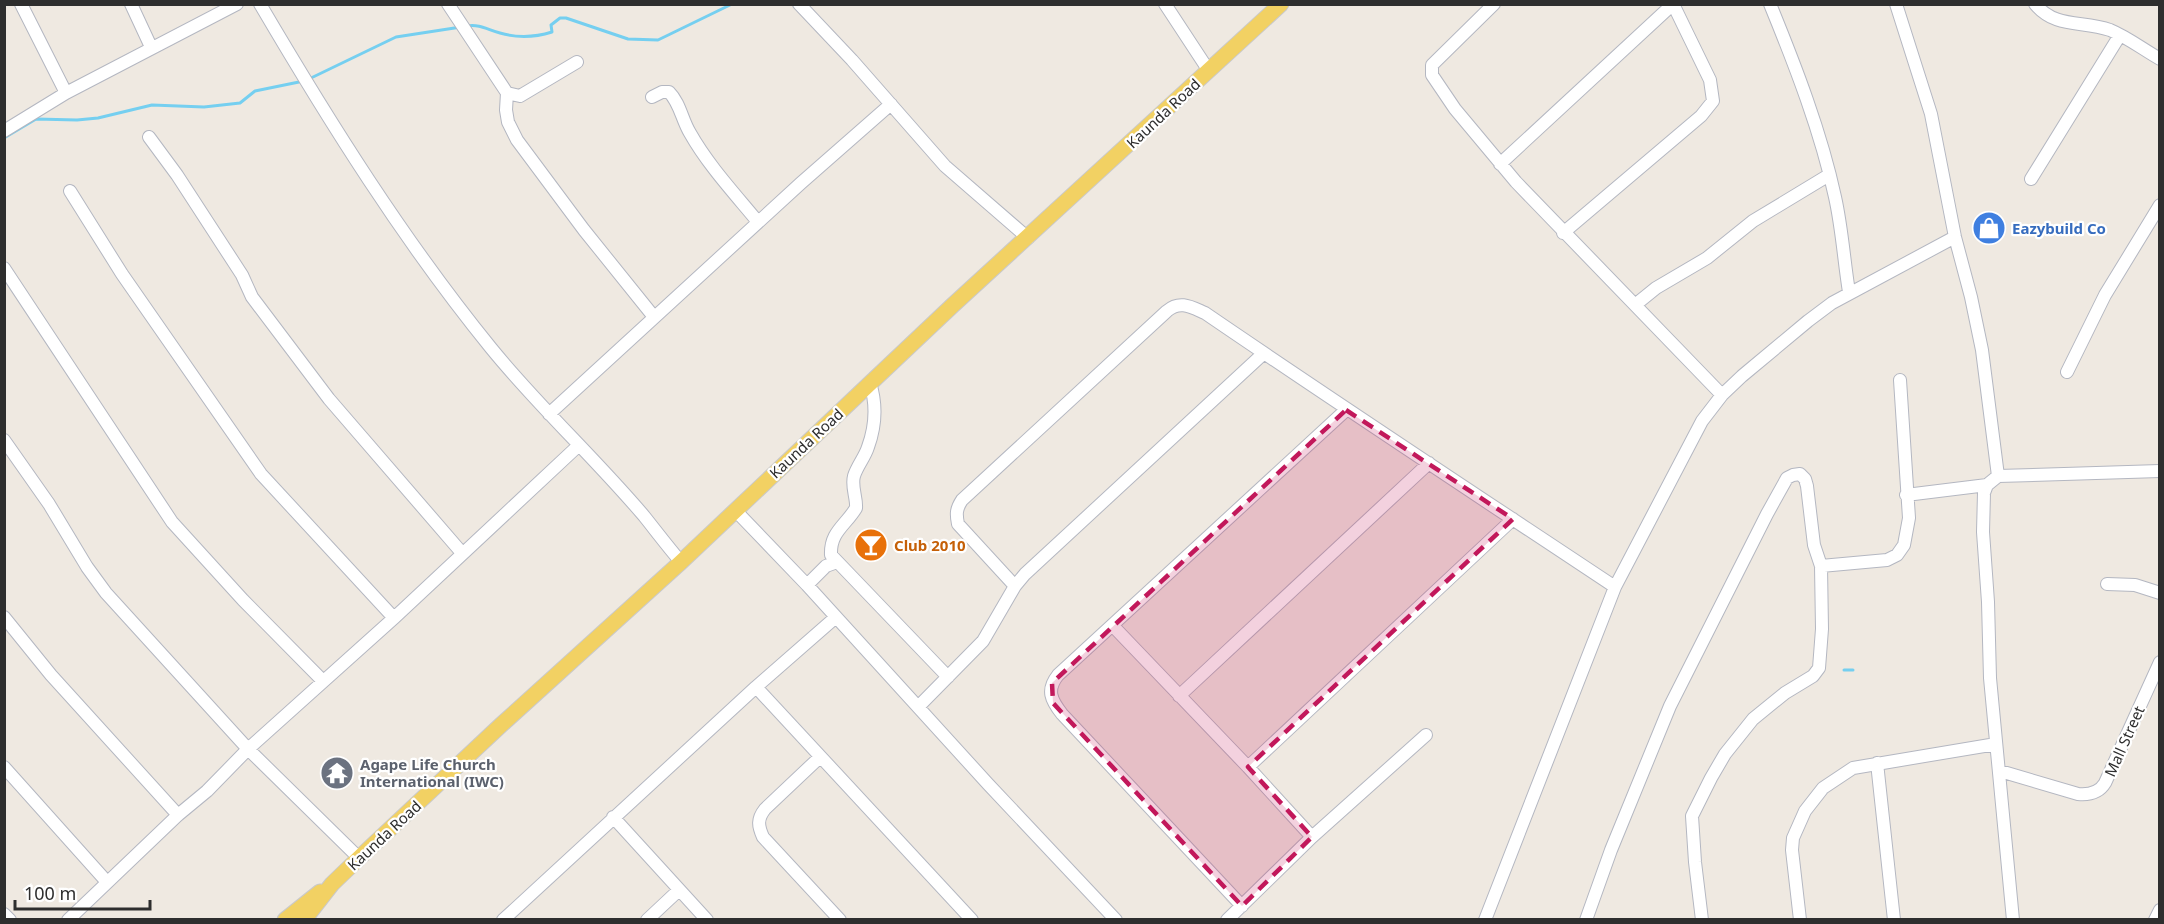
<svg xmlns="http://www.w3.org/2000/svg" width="2164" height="924" viewBox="0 0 2164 924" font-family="'Noto Sans',sans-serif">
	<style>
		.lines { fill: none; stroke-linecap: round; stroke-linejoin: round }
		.stream { stroke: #75cff0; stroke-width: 3 }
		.minor-casing { stroke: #b4b7c1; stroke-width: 14 }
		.major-casing { stroke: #c9c9c9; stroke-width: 17 }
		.minor { stroke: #fff; stroke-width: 12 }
		.major { stroke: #f2d163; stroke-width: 15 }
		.marked { fill: #c2185b; fill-opacity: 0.2; stroke: #c2185b; stroke-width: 4.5; stroke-dasharray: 12 8; stroke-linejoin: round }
		.labels { text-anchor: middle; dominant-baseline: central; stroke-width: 4.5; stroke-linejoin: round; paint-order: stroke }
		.street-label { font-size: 15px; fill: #2e2e2e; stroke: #fff }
		.shop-label { font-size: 15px; font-weight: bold; fill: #366cbe; stroke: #fff; text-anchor: start }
		.food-label { font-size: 15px; font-weight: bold; fill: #c56008; stroke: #fff; text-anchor: start }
		.worship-label { font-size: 15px; font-weight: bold; fill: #5b616d; stroke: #fff; text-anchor: start }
	</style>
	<rect width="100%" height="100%" fill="#efe9e1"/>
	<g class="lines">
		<path class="stream" d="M467,26C480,24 488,30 500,33C517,38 536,37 552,32L551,25L560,18H566L628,39L658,40L732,4
			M311,78L396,37L461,27
			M4,138L36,119L77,120L98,118L152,105L204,107L240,103L255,91L299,82
			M1844,670H1853"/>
		<defs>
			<path id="minor" d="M21,4L66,93
				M131,4L151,47
				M260,4C330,123 404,241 491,348C539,407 595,458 644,516C656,531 668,547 681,562
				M448,4L507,93
				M799,4L852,60L945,166L1028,238
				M1165,4L1209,71
				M1494,4L1432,65V75L1455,109L1516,182L1722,395
				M1770,4C1795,65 1821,132 1835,197C1842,228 1844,261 1849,292
				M1896,4L1931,114L1955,237L1971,297L1982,350L1998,476L2160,471
				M2035,4C2056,29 2082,20 2110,30C2127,37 2144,50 2160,59
				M577,62L520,96L507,93L506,110L508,122L517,140L584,230L654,317
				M652,97L662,92H669C680,103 682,120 690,133C708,165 735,194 758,222
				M4,131L66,93L237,4
				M149,137L177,175L242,275L252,297L329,399L462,553
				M1500,164L1673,4
				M2031,179L2120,35
				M70,191L122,274L261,474L394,618
				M1563,233L1701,116L1713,101L1710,80L1673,4
				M4,268L172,522L243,600L323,681
				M1635,305L1656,288L1707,258L1753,221L1829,175
				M2067,372L2105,295L2160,205
				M870,383C877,405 876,425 868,447C865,457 857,466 854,476C851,487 857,498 856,508C845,526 830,532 831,555L948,677
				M549,414L801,183L891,104
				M4,440L49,504L87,567L106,593L248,749L359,858
				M1998,476L1987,485L1984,493L1983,532L1988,602L1990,678L2013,920
				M1906,495L1987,485
				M735,510L807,585L988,784L1116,920
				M2107,584L2135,585L2160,593
				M807,585L826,566L837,562
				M1015,586L958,524C956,514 956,509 962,500L1167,311C1180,300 1191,307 1205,313C1341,406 1478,496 1615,587
				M4,617L51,675L178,815
				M1113,626L1248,767L1312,837
				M756,687L972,920
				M1179,696L1429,463
				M918,707L983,641L1015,586L1025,574L1264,353
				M820,757L765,809C757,819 758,826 763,837L840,920
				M1877,763L1894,920
				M4,767L107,882
				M1248,767L1513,519
				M2000,771L2078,794C2089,795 2099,793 2105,783L2160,662
				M613,817L707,920
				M1242,906L1062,714C1051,700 1046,690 1058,675L1346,410
				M4,914L10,920
				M68,920L178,815L207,791L248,749L394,618L578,446
				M503,920L756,687L836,617
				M647,920L679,890
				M1227,920L1312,837L1426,735
				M1485,920L1615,587L1702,421L1722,395L1742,376L1808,321L1832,303L1955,237
				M1586,920L1611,850L1670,706L1767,514L1787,478L1793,475L1800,474L1805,479L1807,486L1814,545L1821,566L1887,560L1897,555L1904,545L1909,518L1900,380
				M1702,920L1695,862L1692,816L1711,778L1725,754L1753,719L1785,693L1813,676L1819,668L1822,629L1821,566
				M1800,920L1792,850L1793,838L1805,811L1823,788L1853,768L1996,744
				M2155,920L2160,910"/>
			<path id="major" d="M285,920L320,892
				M304,920L332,884L359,858L501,725L681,562L953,305L1281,4"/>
		</defs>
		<use href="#minor" class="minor-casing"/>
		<use href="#major" class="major-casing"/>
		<use href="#minor" class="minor"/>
		<use href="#major" class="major"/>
	</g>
	<path class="marked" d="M1346,410L1513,519L1248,767L1312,837L1242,906L1053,703L1052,683Z"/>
	<defs>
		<symbol id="shop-disc" viewBox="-11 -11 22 22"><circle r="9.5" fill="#3f7fe0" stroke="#fff"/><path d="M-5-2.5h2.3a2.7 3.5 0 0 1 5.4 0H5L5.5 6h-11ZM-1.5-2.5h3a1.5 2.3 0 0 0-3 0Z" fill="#fff"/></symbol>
		<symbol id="bar-disc" viewBox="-11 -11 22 22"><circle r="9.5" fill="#e8710a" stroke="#fff"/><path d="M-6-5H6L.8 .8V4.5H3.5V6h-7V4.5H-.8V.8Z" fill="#fff"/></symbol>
		<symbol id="temple-disc" viewBox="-11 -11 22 22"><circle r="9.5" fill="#6b7280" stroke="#fff"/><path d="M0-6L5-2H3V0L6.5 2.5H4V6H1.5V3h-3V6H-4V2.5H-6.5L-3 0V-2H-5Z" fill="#fff"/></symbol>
	</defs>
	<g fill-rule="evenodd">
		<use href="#shop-disc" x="1970" y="209" width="38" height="38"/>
		<use href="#bar-disc" x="852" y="526" width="38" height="38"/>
		<use href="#temple-disc" x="318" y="754" width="38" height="38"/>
	</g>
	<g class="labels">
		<g class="street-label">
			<text transform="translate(1163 113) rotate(-43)">Kaunda Road</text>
			<text transform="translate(806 443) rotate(-43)">Kaunda Road</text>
			<text transform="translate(2124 741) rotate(-66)">Mall Street</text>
			<text transform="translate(384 835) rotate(-43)">Kaunda Road</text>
		</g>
		<g class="shop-label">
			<text x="2012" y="228">Eazybuild Co</text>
		</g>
		<g class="food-label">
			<text x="894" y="545">Club 2010</text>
		</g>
		<g class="worship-label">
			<text x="360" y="764">Agape Life Church<tspan x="360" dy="17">International (IWC)</tspan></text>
		</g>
	</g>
	<rect width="2164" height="924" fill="none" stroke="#2e2e2e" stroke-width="12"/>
	<path d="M15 900v9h135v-9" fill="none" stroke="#2e2e2e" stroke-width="3"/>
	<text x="24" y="900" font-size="18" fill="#2e2e2e" stroke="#ffffff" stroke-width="4.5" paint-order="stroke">100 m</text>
</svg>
